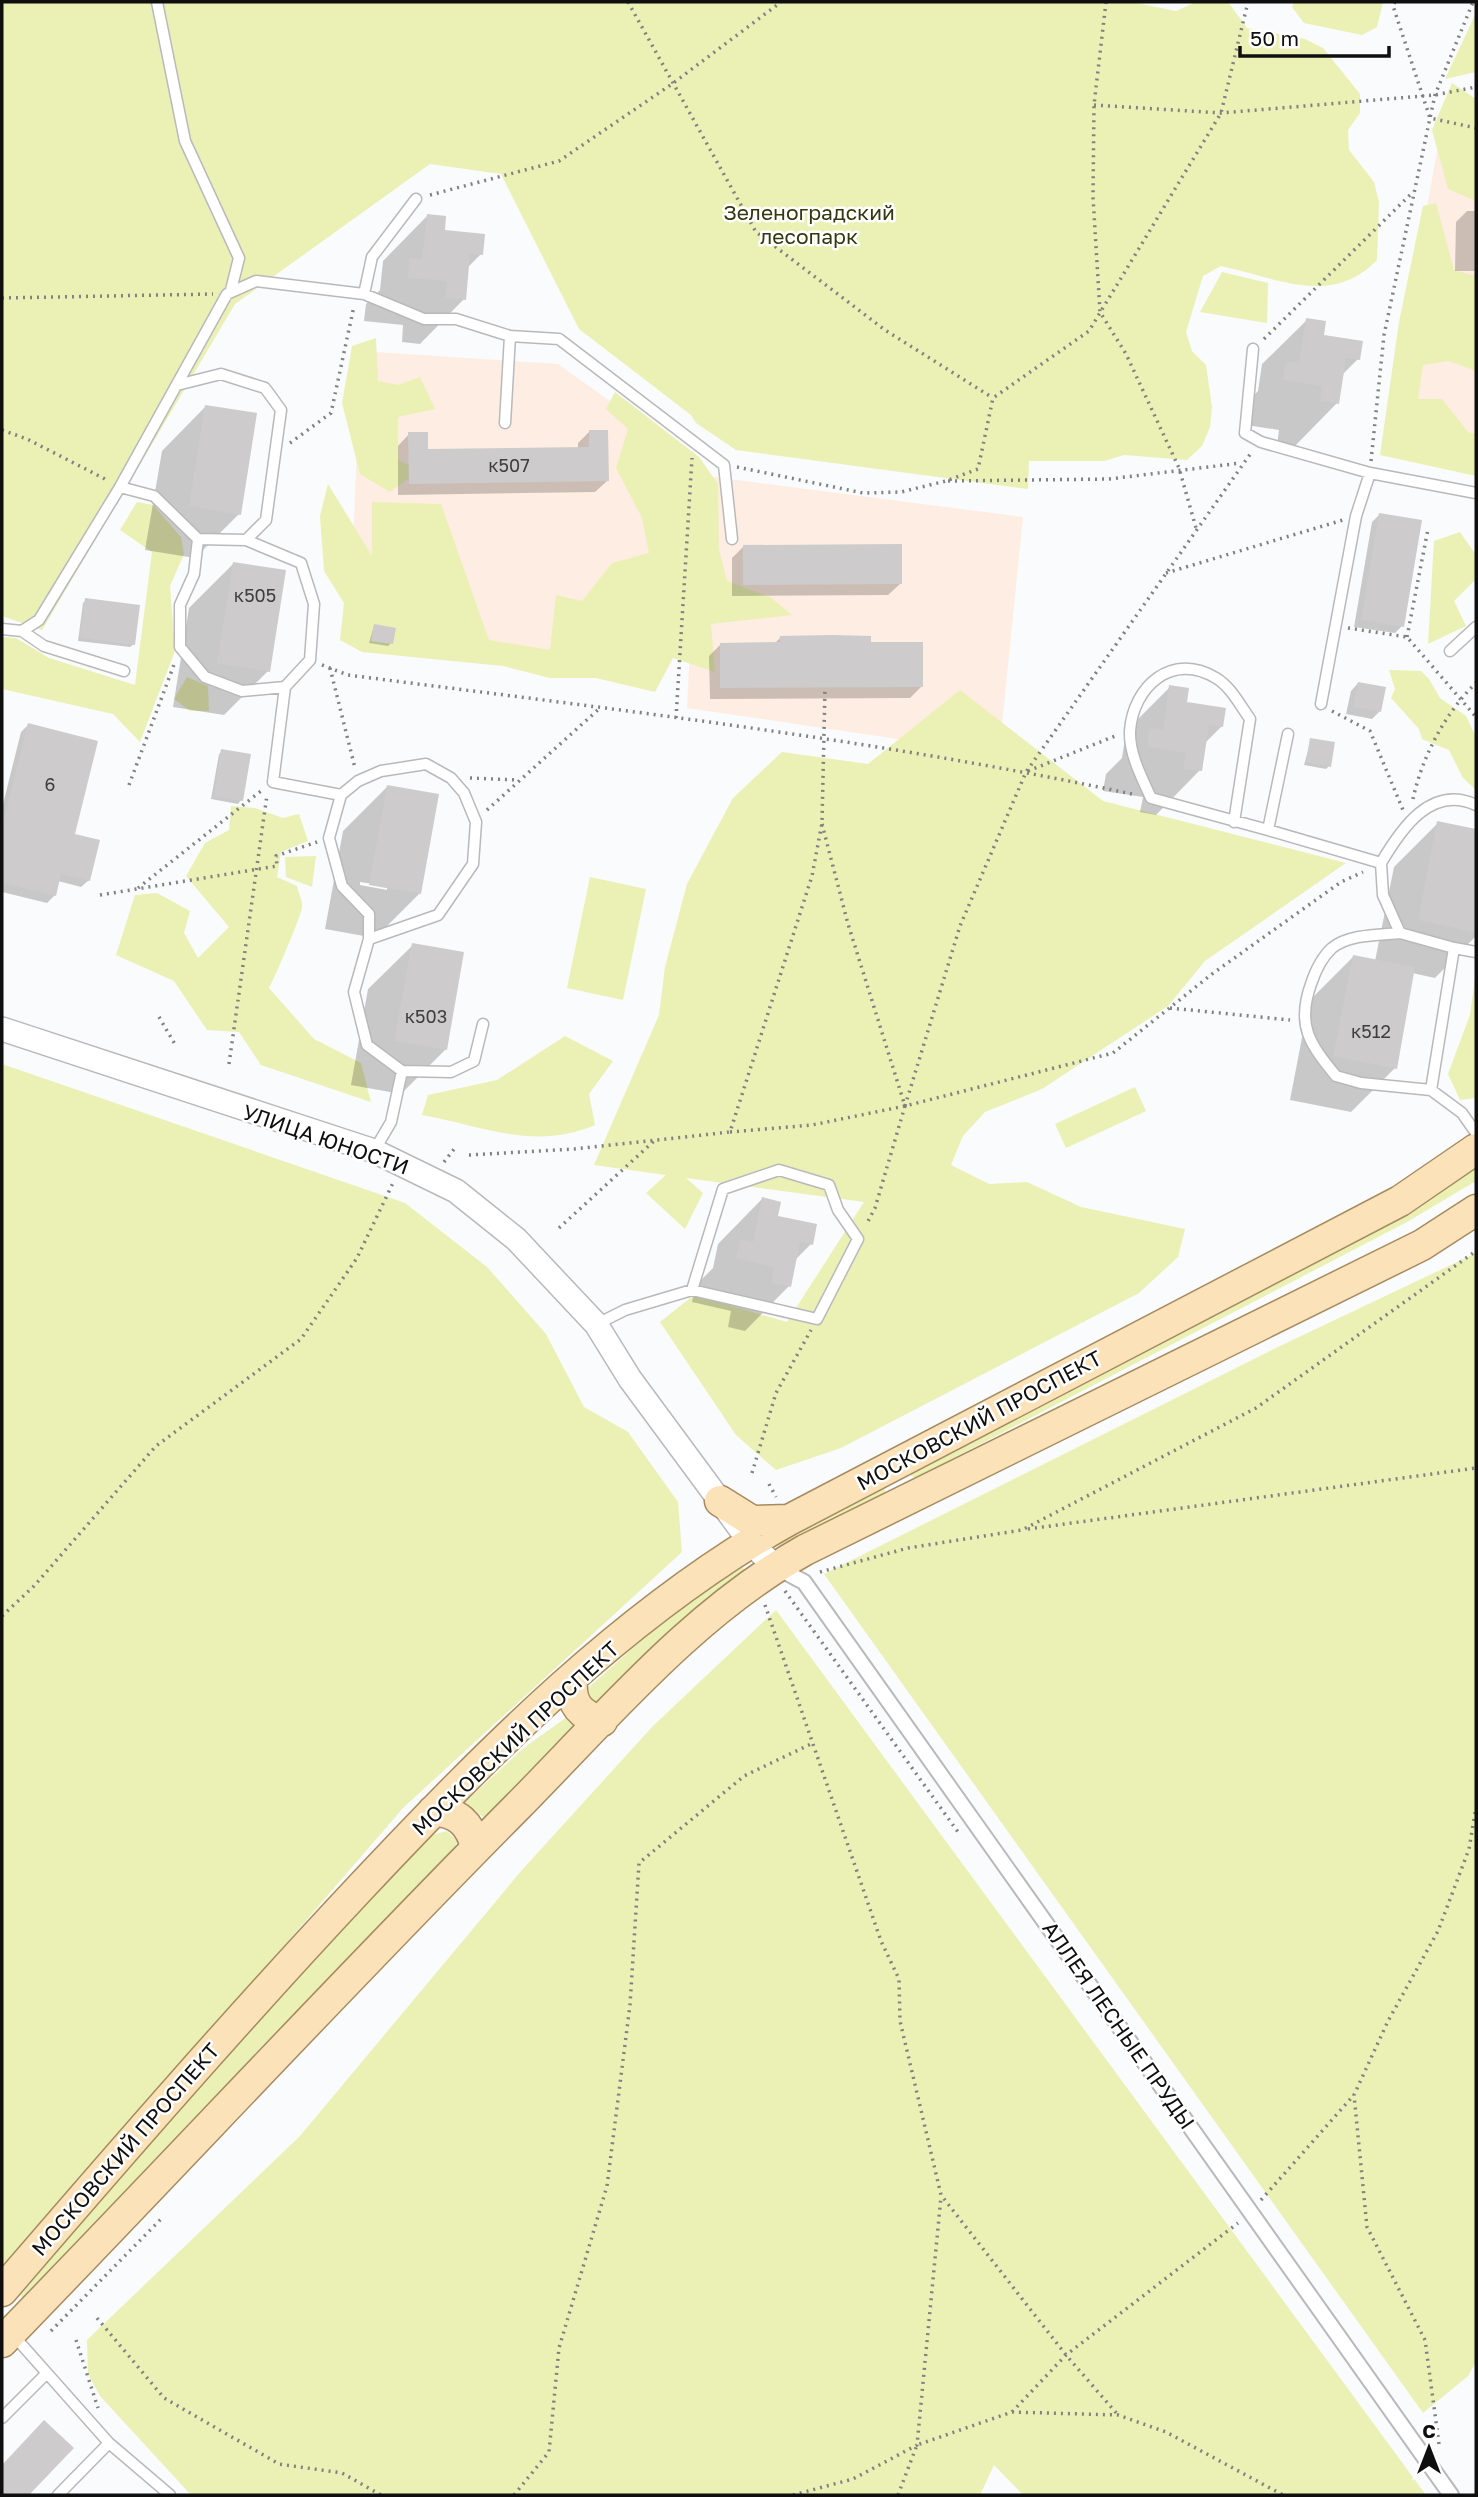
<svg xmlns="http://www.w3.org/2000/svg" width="1478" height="2497" viewBox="0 0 1478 2497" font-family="'Golos Text',sans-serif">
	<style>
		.education { fill: #feede2 }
		.green { fill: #ebf0b5 }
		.shadow { fill: #0003; fill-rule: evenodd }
		.building { fill: #cdcbcb }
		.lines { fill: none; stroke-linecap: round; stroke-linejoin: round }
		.service-casing { stroke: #b9b9bb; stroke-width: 13 }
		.pedestrian-casing { stroke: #b9b9bb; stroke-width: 18 }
		.tertiary-casing { stroke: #b9b9bb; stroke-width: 26 }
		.primary-casing { stroke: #a68b60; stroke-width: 33 }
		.path { stroke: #818182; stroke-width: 3.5; stroke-dasharray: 2 5; stroke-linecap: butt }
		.service { stroke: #fff; stroke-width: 10 }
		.pedestrian { stroke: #fff; stroke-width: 14 }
		.tertiary { stroke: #fff; stroke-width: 23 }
		.primary { stroke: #fbe2b9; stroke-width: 30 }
		.labels { text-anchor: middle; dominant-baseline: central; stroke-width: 5; stroke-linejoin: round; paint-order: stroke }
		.number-label { font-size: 18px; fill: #3e3e3f }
		.park-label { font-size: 21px; fill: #35370e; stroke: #fff }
		.street-label { font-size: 21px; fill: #0f0f10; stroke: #fff }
	</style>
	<rect width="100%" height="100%" fill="#fafbfc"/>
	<path class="education" d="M1440,134L1476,141V460L1385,445Z
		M361,351L558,364L677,449L665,673L349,640Z
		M699,475L1023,517L999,754L687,708Z"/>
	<path class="green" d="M2,2H1132L1176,11L1196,2H1228L1247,28L1305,39L1323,48L1360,94V113L1348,130L1349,150L1374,182L1379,202L1377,260C1331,308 1275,277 1221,266L1203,276L1186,332L1192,351L1206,365L1212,407L1210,427L1202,446L1187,460L1124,455L1104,461H1029L1028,489L736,450L696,423L691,415L579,329L501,174L430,164L235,304L42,630L2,616Z
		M1294,2H1383L1377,27L1362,35L1304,23L1292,7Z
		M1476,13V72L1445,79Z
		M1452,83L1476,99V201L1448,189L1432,130Z
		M1436,203L1454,270L1476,276V371L1448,361L1423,365L1418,399H1442L1468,432L1476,434V476L1380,455L1399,322L1423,206Z
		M1222,272L1268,283L1267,323L1200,312Z
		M376,338L378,381L398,385L420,377L435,409L398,417V460L420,470L390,492L360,474L342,403L352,346Z
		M615,392L699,457L718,484L719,549L727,581L770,597L792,615L711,624L715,672L673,658L655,692L596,678H550L503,666L362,652L340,640L344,603L324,571L320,516L328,484L372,556V502L441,504L489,640L550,650L556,595L582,601L612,563L649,553L642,518L616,468L628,429L606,409Z
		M137,502L153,505L181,537L184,554L170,586L175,651L140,742L113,714L2,689V637L16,638L49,658L135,685L152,552L120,530Z
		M1460,532L1476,555V579L1454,601L1466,626L1428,644L1434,541Z
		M1389,670L1421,671L1429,679L1440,698L1466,716L1476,737V790L1463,778L1449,750L1422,739L1419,729L1391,698L1395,689Z
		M187,677L208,686L209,711H190L174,699Z
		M960,690L1103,801L1346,863L1205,961L1168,1006L1042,1089L985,1112L963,1136L951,1165L989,1184L1027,1182L1081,1207L1185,1229L1178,1257L1139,1293L841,1448L776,1470L736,1435L660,1322L694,1295L787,1322L864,1202L686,1178L703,1193L685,1229L646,1193L666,1175L594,1165L659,1015L665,967L687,884L733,798L782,752L868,764Z
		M231,806L255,808L283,818L299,814L308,841L281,852L277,877L297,886C298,892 303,901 302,907C302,914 274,980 269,988L314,1039L361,1063L371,1102L261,1065L239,1032L207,1030L174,981L116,955L135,895L157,893L190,911L184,933L198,958L229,927L186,876L205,843L229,830Z
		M316,856L312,887L286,877L285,857Z
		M590,877L646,889L623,1000L567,988Z
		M1476,971V1098L1460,1100L1448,1074L1470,1015Z
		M565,1036L613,1061L589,1094L595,1125C534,1151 483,1126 422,1115L428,1095L497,1080Z
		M2,1064L405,1203L487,1267L546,1334L584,1407L628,1432L678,1502L682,1552L403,1808L2,2273Z
		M1135,1087L1146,1111L1066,1148L1055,1124Z
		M1476,1164V1181L1407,1222L915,1478L909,1474Z
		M1476,1253V2362L1468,2376L1423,2413L824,1574L1280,1346Z
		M881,1484L887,1494L783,1550L779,1548L778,1543Z
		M734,1567H742L746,1572L594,1706L588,1688L662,1622Z
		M776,1610L1426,2495H1023L994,2465L980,2495H191L100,2396L88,2374L87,2340L300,2136L522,1870L653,1726Z
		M567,1717L581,1731L490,1822L464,1803L525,1747Z
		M447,1831L457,1841L452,1856L25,2300L20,2296L210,2069L428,1836Z"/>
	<path class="shadow" d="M1467,211H1476V271H1455L1456,222Z
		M427,216L443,232L481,254L467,268L464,299L420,344L402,342L403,325L364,321L366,304L380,290L383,261Z
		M1307,320L1322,336L1358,359L1341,376L1337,403L1293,448L1277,445L1279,430L1240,424L1243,407L1258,391L1262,364Z
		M206,406L239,514L195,558L145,550L162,451Z
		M589,432L607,481L595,492L398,495V446L409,434L426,451L578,449V443Z
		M1379,515L1402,626L1395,633L1354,627L1372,522Z
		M744,546L900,584L888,595L732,596V558Z
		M234,563L268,671L224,715L173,707L189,608Z
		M86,600L134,644L130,647L78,641L83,603Z
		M374,626L391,643L388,646L369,643Z
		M781,637L869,644L922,686L910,698L710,699L709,656L721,644H774Z
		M1358,683L1379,712L1372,719L1346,714L1351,691Z
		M1170,687L1185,704L1222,726L1205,743L1200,770L1156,815L1140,812L1143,797L1103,791L1106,774L1122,758L1126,731Z
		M28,725L89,880L81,887L58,881L54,896L47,903L2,892V808L21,732Z
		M1311,740L1329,766L1326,769L1304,765Z
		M222,751L241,800L238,804L211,799L219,754Z
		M387,787L419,894L375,938L325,929L343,831ZM360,882L387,886V890L360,885Z
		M1438,823L1476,831V936L1435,978L1412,973L1395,1068L1351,1112L1290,1100L1309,1001L1353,957L1375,961L1394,867Z
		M413,945L445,1050L401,1094L351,1085L368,989Z
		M762,1199L776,1217L811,1244L795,1260L789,1286L745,1331L728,1327L731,1311L692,1302L696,1285L713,1268L718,1244Z"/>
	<path class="building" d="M427,214L446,216L445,230L485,234L483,255L470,254L466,300L445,298L447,281L408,278L409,258L422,259Z
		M1306,318L1326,321L1324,335L1363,341L1360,360L1346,358L1339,404L1320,401L1322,386L1283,380L1286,361L1299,363Z
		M205,405L257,413L241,515L189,506Z
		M589,430H608L609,481L409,484L408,432H428V449L589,447Z
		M1379,513L1422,520L1404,627L1361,620Z
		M902,544V584L743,585V545Z
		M233,562L286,570L270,672L217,663Z
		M85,598L140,605L135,645L80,638Z
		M374,624L396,628L393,644L371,641Z
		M833,635L871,636V642H923V687L720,688V643L780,642V636Z
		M1358,682L1386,687L1381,712L1353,707Z
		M1169,685L1189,688L1187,702L1226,708L1223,727L1209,725L1202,771L1183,769L1186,753L1147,747L1150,728L1163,730Z
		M28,723L98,741L75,834L100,840L90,881L61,874L56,896L2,883V828Z
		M1310,738L1335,742L1331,767L1306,762Z
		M221,749L251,754L243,801L214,797Z
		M387,785L439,794L421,894L369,885Z
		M1437,821L1476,829V933L1418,920Z
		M412,943L464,952L447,1050L394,1041Z
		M1353,955L1415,967L1397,1069L1333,1056Z
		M762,1197L781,1202L778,1216L817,1224L813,1245L800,1242L791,1287L771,1283L774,1267L736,1258L740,1239L753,1242Z
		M44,2420L74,2448L29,2495H2V2465Z"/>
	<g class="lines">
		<defs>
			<path id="service" d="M157,2L185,141L239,258L231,290
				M364,294L372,257L416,199
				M1253,349L1245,433L1261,442L1370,473L1476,493
				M505,423L510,336
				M120,487L154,496L198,539L246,540L266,520L281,410L265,388L221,374L177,385
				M198,539L194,574L180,605V647L205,677L242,691L285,687L310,660L314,604L301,563L246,540
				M2,629L22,631L39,620L120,487L227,294L256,281L364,294L424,319H456L510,336L559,339L724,465L732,539
				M22,631L44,646L124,671
				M1450,651L1476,627
				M285,687L273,782L341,795L329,838L342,886L369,914V939L354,992L367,1045L402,1071L451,1072L474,1061L483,1024
				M1321,704L1356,516L1370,473
				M1288,734L1268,830L1381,863L1383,895L1400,933L1454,948L1431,1090L1462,1113L1476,1133
				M341,795L358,781L381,771L426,764L451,778L464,793L476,822L473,864L438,915L369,939
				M1234,822L1250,719C1240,705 1231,687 1216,678C1172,651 1133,687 1130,731C1129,754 1142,778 1151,798L1268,830
				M1381,863C1401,829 1431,784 1476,805
				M1400,933C1380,935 1349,934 1332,948C1322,957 1315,972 1311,984C1296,1026 1310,1044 1336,1076L1361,1083L1431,1090
				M1454,948L1476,952
				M374,1151L391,1122L402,1071
				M597,1324L625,1310L692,1290L723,1189L779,1170L829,1185L838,1210L858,1239L817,1319L692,1290
				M14,2336L109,2443L170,2495
				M2,2418L47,2373
				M58,2495L109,2443"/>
			<path id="pedestrian" d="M776,1567L804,1582L1451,2495"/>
			<path id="tertiary" d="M2,1029L374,1151L456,1191L516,1239L596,1324L630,1379L720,1501L750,1542L775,1567"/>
			<path id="primary" d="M720,1501L752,1521L788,1520
				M572,1678C570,1702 578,1715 602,1721
				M433,1811C457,1811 471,1824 476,1848
				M2,2291C119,2155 237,2019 360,1888C488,1752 625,1612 789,1520L1400,1201L1476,1149
				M2,2342C175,2164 343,1982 518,1806C607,1716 694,1612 805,1550L1422,1245L1476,1210"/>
		</defs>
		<use href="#service" class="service-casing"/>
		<use href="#pedestrian" class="pedestrian-casing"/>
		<use href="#tertiary" class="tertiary-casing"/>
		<use href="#primary" class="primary-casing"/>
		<path class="path" d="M628,2L756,232L885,330L993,398
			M1106,2L1094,105L1093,197L1100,312L1126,354L1179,468L1196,528
			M1395,2L1393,6L1430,118L1476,128
			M1094,105L1221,113L1435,95L1476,87
			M430,195L559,161L672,84L781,2
			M2,298L213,294
			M1264,339L1413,192
			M2,430L27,439L107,480
			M290,443L331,413L354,306
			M1371,461L1384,335L1430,118L1435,95L1473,2
			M737,467L863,493L901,492L946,481L978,469L993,398L1089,331L1221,113L1248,2
			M948,481L1109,479L1241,463
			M1166,573L1343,520
			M1348,628L1407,637L1476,717
			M1407,637L1428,529
			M322,665L348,675C611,709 874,739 1132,794
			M330,668L355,768
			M1332,711L1370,731L1403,810
			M676,718L692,458
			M1028,771L1115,736
			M470,778L518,780
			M129,785L175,662
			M1413,799C1422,757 1445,713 1476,683
			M487,810L600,708
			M822,824L848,924L905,1106L875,1208L866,1225
			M138,888L261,791
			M100,895L277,866L276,856L317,842
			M1170,1008L1290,1020
			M159,1017L176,1046
			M229,1064L267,795
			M905,1106L960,926L1026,772L1251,453
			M730,1132L812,1125L905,1106L1113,1053L1212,974L1341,882L1363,872
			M469,1155L574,1149L730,1132L812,876L822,823L825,687
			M444,1162L455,1148
			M559,1228L654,1141
			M752,1473L776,1393L811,1330
			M769,1484L776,1497
			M1028,1529L1476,1468
			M820,1572L908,1548L1022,1530L1256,1408L1476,1251
			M785,1591L958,1832
			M765,1605L881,1941L899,1979L900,2021L941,2195L1066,2355L1118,2415
			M2,1616L34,1586L156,1446L301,1339L357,1258L393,1183
			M1261,2200L1353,2096
			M97,2318L164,2398L279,2464L342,2473L381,2495
			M51,2331L161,2219
			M76,2340L98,2408
			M1012,2412L1066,2355L1238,2223
			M1439,2444L1425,2340L1367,2227L1354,2095L1388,2021L1438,1931L1469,1849L1476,1807
			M514,2495L549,2452L559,2348L607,2186L630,2005L639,1863L744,1776L811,1744
			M793,2495L853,2479L917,2445L941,2197
			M898,2495L917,2445L1012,2412L1118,2415L1166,2432L1283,2495"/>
		<use href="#service" class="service"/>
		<use href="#pedestrian" class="pedestrian"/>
		<use href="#tertiary" class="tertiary"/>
		<use href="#primary" class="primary"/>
	</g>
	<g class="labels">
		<g class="number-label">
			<text x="509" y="465">к507</text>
			<text x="255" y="595">к505</text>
			<text x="50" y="784">6</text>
			<text x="426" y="1016">к503</text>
			<text x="1371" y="1031">к512</text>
		</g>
		<g class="park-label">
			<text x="809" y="212">Зеленоградский<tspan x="809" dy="24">лесопарк</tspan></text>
		</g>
		<g class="street-label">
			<text transform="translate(326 1139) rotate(19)">УЛИЦА ЮНОСТИ</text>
			<text transform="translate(979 1420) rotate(-28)">МОСКОВСКИЙ ПРОСПЕКТ</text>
			<text transform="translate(515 1738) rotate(-43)">МОСКОВСКИЙ ПРОСПЕКТ</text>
			<text transform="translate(1119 2025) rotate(55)">АЛЛЕЯ ЛЕСНЫЕ ПРУДЫ</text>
			<text transform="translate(125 2149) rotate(-49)">МОСКОВСКИЙ ПРОСПЕКТ</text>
		</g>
	</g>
	<rect width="1478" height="2497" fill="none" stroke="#0f0f10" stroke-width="7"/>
	<g transform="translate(1429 2448)" stroke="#ffffff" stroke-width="5" paint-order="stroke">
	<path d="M0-5L12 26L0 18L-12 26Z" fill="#0f0f10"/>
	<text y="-10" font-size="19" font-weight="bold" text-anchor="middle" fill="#0f0f10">С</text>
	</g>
	<path d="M1240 46v10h149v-10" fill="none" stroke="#0f0f10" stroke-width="3.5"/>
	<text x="1250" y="46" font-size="21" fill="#0f0f10" stroke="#ffffff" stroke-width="5" paint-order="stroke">50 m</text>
</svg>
